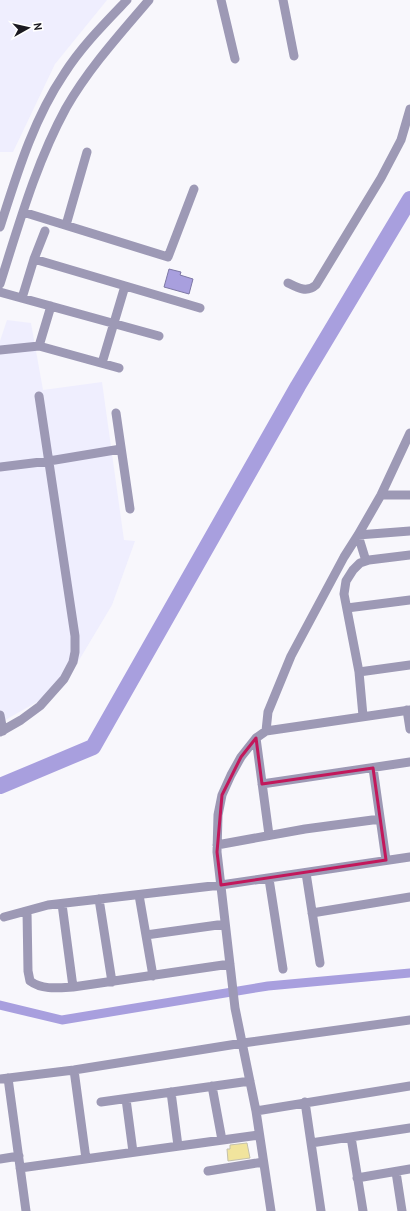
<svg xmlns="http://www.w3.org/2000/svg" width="410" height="1211" viewBox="0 0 410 1211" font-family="'PT Sans',sans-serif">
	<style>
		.built { fill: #efeefe }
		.water { fill: #a89fde; stroke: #7d77a5 }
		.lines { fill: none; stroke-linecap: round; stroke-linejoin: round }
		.canal { stroke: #a89fde; stroke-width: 9 }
		.river { stroke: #a89fde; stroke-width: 16 }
		.building { fill: #f1e49d; stroke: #c4c1ad }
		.minor { stroke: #9d99b5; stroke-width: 9 }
		.marked { fill: none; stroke: #c2185b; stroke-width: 3; stroke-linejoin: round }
	</style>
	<rect width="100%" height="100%" fill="#f8f7fc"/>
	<path class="built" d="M0,0H107L55,64L13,152H0Z
		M7,320L31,323L43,390L102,382L124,540L135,541L112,605L63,687L0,723V341Z"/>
	<path class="water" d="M169,269L181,272L180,275L193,279L189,294L164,287Z"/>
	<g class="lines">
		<path class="canal" d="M0,1005L62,1020L268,986L410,973"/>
		<path class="river" d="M0,786L93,747L298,386L410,199"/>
	</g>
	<path class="building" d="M247,1143L250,1158L228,1161L227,1149H230V1145Z"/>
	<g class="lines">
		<path class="minor" d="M221,0L235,59
			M283,0L294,56
			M23,212L168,257L194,189
			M66,225L87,152
			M0,227C17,174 33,120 64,74C81,47 105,23 127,0
			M34,259L200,308
			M288,283C298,288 307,293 316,285L381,178L401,140L410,109
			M0,284C19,224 36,163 66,108C89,68 120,34 149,0
			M0,292L159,336
			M22,298L34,259L45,231
			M39,346L51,306
			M0,350L39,346L119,368
			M102,363L125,286
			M116,413L130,509
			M0,467L49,461L121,449
			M381,495H410
			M366,561L358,535L410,531
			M347,608L410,600
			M359,672L410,665
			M407,710L410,729
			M0,715L3,731
			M363,716L359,672L344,594L346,581L353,570L360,563L369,560L410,555
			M266,731L268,712L291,656L344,557L358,535L381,495L410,433
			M0,732L21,720L40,706L64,679L73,662L75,652V636L39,396
			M256,738L269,835
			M373,768L386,860
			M262,784L410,762
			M217,845L305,829L380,819
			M306,873L320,963
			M269,879L283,969
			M139,895L153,976
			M99,899L112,982
			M62,904L73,987
			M27,911L28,971L30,981C42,990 58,988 73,987L230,964
			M312,913L410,897
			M4,917L48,905L221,885L410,857
			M146,935L225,924
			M74,1070L86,1159
			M8,1078L26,1211
			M0,1079L74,1070L243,1043L410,1020
			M212,1086L222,1140
			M171,1092L178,1146
			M126,1099L133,1152
			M101,1102L250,1081
			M305,1102L321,1211
			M256,1111L410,1086
			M351,1137L363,1211
			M311,1143L410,1128
			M0,1159L19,1156
			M20,1168L259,1135
			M208,1171L263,1162
			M396,1172L402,1211
			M357,1178L410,1169
			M271,1211L256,1111L235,1008L217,852L218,815L222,795L231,775L241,757L256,738L266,731L410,710"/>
	</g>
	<path class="marked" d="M256,738L262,784L373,768L386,860L221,885L217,852L222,795L241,757Z"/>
	<g transform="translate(28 28) rotate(82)" stroke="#ffffff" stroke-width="3" paint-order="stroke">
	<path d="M0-3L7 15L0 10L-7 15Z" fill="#1a1920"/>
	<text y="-6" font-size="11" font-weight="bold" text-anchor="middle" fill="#1a1920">N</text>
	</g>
</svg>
